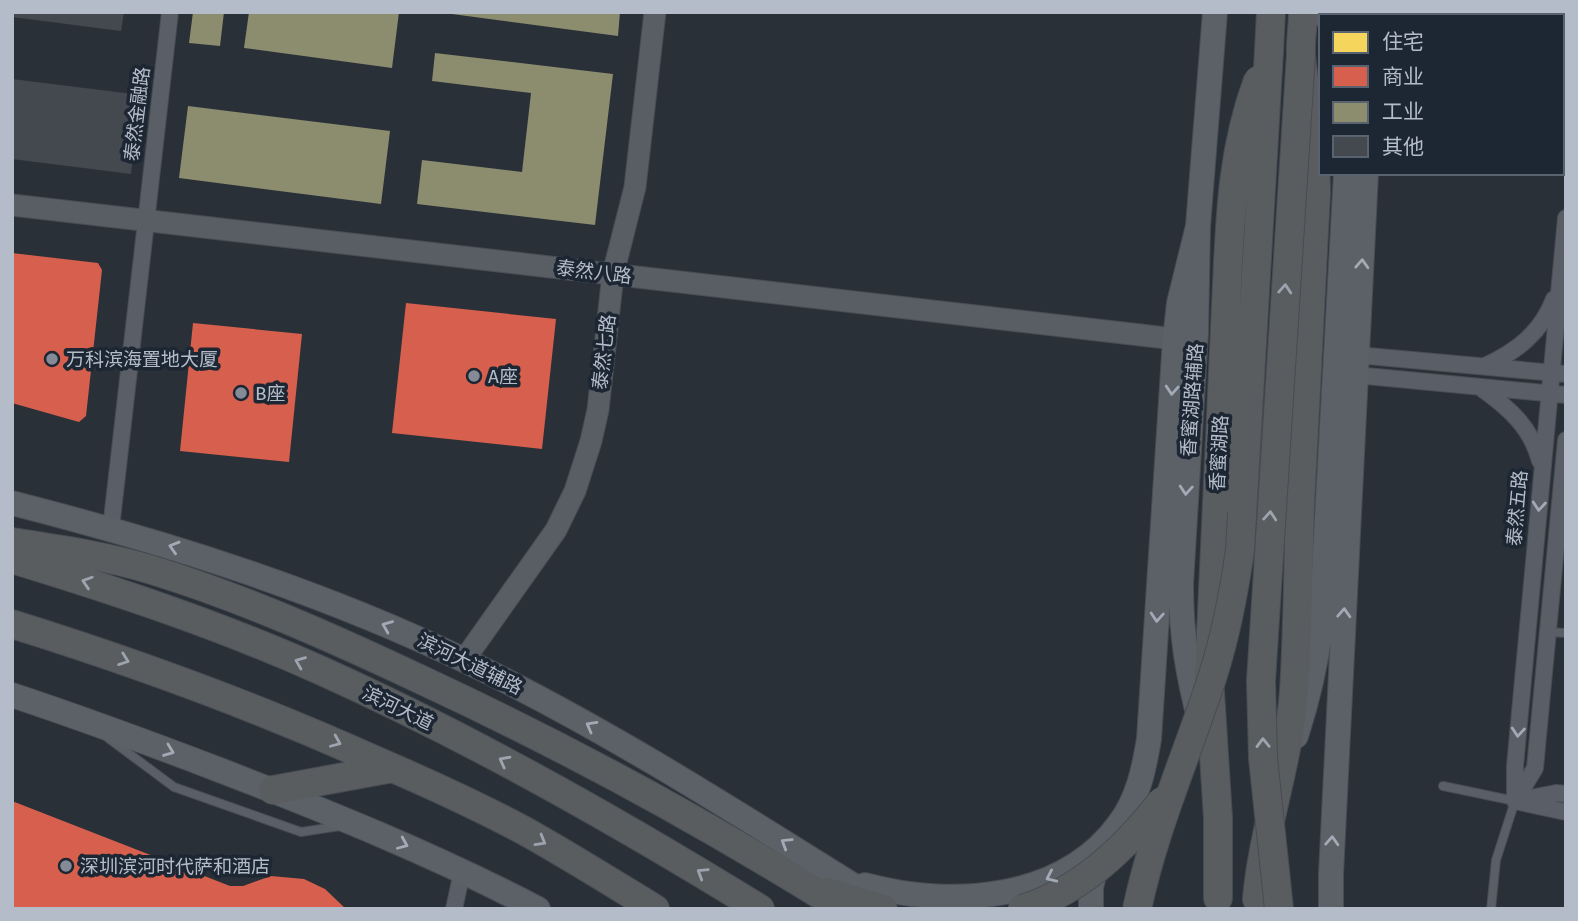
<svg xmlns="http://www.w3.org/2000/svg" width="1578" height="921" viewBox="0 0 1578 921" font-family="'Fira Sans','Noto Sans SC',sans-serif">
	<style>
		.homes { fill: #f6d55c }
		.shops { fill: #d6604d }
		.industry { fill: #8c8c6e }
		.building { fill: #444950 }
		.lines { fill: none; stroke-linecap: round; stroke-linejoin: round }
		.lane-casing { stroke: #484c53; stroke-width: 10 }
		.street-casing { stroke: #484c53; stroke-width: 18 }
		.secondary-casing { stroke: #484c53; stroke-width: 23 }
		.primary-casing { stroke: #484c55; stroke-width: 26 }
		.highway-casing { stroke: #474c53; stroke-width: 30 }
		.lane { stroke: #5a5e66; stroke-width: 8 }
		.street { stroke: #5a5e66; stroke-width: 16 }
		.secondary { stroke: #595d64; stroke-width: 21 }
		.primary { stroke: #5c6168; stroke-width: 24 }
		.highway { stroke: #5a5d60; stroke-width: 28 }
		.highway-bridge-casing { stroke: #474c53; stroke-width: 30; stroke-linecap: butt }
		.highway-bridge { stroke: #5a5d60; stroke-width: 28 }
		.oneway { stroke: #a2aab6 }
		.oneway2 { stroke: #9ea4af }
		.oneway3 { stroke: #a2a9b5 }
		.poi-dot { fill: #848b96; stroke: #1d2633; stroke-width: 2.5 }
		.labels { text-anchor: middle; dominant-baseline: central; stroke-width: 7; stroke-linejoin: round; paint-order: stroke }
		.street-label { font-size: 19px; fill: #b4bcc9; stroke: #1d2633 }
		.poi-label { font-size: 19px; fill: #b4bcc9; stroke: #1d2633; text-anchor: start }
	</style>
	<rect width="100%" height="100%" fill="#2a3038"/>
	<path class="homes" d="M12,811L124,854L104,909H94L12,878Z"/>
	<path class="shops" d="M12,253L98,263L102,270L86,416L79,422L12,403Z
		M406,303L556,319L542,449L392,433Z
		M193,323L302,334L289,462L180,451Z
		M12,801L230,886H243L271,876L304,879L325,889L346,909H12Z"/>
	<path class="industry" d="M193,12H224L220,46L189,43Z
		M249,12H399L392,68L244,48Z
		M437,12H620L618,36Z
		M435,53L613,74L595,225L417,204L422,160L522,172L531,93L432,81Z
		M188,106L390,131L381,204L179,178Z"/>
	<path class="building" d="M12,12H124L121,31L12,17Z
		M12,79L141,95L131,174L12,159Z"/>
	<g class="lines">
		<defs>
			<path id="lane" d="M1503,12L1539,16
				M1562,18H1566
				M1548,632L1566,633
				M108,738L174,787L301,832L340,826
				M1443,786L1515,801L1496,860L1491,909"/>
			<path id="street" d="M1357,355L1566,374
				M1485,366C1517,351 1541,333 1554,299
				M1356,375L1566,395
				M1481,388C1509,408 1531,427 1540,461
				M111,528L170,12
				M1521,800L1556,793L1566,794
				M1515,801V766L1566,218
				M1515,801L1535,768L1566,440
				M1515,801L1566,812
				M454,909L462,872"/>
			<path id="secondary" d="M12,205L1175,339
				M464,660L556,530L575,491L591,441L598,410L613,274L635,187L655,12"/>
			<path id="primary" d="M1325,16V12
				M1355,16V12
				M1375,16V12
				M12,503C168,543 321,591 466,661C611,731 745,818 881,903
				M12,695C81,718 149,743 217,769C326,811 435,855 538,909
				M1201,726C1188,675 1181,637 1181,584L1196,333L1198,226L1215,12
				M1296,736C1308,699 1316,664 1321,626L1346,173
				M865,885C950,908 1062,902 1119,824C1138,799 1144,769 1149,739L1175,339L1179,303L1198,226
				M1091,909V887L1098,859
				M1331,909V874L1366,173"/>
			<path id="highway" d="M1269,51L1271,12
				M1217,504L1209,677L1218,818V898
				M12,542C59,549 106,556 152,570C246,599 337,640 426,682C570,749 709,825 843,909
				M12,559C117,591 222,626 322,671C473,739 619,822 760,909
				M12,624C137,663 260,708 379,762C428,783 476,805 523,830C568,855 611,882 655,909
				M273,790L393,768
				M826,892L883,909
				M1257,899C1263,829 1289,762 1294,691C1298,629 1298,567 1300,505C1305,401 1311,297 1316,193C1316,146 1306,102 1301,56C1300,42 1303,27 1303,12"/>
		</defs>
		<use href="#lane" class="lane-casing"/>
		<use href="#street" class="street-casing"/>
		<use href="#secondary" class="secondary-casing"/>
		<use href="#primary" class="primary-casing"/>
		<use href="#highway" class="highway-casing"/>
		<use href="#lane" class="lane"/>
		<use href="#street" class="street"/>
		<use href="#secondary" class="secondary"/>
		<use href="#primary" class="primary"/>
		<use href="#highway" class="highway"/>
		<defs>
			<path id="highway-bridge" d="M1217,504C1220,438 1223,372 1226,306C1230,226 1230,156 1258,80
				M1022,909C1081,891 1125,848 1162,801
				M1137,909C1154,828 1188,753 1213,675C1226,634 1234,592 1240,550L1269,51
				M1279,909L1263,758L1261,681L1301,54"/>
		</defs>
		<use href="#highway-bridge" class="highway-bridge-casing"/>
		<use href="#highway-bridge" class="highway-bridge"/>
	</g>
	<defs><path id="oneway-chevron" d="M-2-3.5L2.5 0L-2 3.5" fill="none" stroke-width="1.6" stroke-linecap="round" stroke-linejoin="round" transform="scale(1.75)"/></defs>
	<g class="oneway">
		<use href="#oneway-chevron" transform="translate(1362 264) rotate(-87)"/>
		<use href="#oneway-chevron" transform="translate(1172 390) rotate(94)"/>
		<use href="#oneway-chevron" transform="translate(1186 490) rotate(94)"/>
		<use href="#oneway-chevron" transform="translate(174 547) rotate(-163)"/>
		<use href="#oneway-chevron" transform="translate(1344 613) rotate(-87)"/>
		<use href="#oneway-chevron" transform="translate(1157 617) rotate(94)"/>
		<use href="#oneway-chevron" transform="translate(387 626) rotate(-158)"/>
		<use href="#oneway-chevron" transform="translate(591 726) rotate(-151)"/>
		<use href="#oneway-chevron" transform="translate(169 751) rotate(21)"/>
		<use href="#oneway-chevron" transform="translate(1332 841) rotate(-87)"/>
		<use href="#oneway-chevron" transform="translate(786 843) rotate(-148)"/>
		<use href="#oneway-chevron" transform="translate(403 844) rotate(23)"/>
		<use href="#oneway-chevron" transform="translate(1051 877) rotate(155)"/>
	</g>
	<g class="oneway2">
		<use href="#oneway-chevron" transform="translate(1285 289) rotate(-86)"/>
		<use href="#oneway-chevron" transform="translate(1270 516) rotate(-86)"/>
		<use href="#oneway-chevron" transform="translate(87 582) rotate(-162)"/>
		<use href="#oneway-chevron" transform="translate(124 660) rotate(20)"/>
		<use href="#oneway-chevron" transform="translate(300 662) rotate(-158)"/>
		<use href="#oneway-chevron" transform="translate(336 742) rotate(23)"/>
		<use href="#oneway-chevron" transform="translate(1263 743) rotate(-91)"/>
		<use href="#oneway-chevron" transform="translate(504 761) rotate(-152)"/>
		<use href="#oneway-chevron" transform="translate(541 841) rotate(30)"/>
		<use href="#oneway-chevron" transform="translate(702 873) rotate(-148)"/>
	</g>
	<g class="oneway3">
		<use href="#oneway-chevron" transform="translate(1539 506) rotate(95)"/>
		<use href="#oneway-chevron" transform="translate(1518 732) rotate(95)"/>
	</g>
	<g class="poi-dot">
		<circle cx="52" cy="359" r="7"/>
		<circle cx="474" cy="376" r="7"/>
		<circle cx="241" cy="393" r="7"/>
		<circle cx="66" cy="866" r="7"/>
	</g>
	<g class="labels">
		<g class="street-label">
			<text transform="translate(137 114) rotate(-83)">泰然金融路</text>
			<text transform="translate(594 272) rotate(7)">泰然八路</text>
			<text transform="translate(604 352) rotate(-83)">泰然七路</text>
			<text transform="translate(1192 400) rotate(-86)">香蜜湖路辅路</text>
			<text transform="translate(1219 453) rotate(-87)">香蜜湖路</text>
			<text transform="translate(1517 508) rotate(-85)">泰然五路</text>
			<text transform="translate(470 664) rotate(26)">滨河大道辅路</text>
			<text transform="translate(398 708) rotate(26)">滨河大道</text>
		</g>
		<g class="poi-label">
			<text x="66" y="359">万科滨海置地大厦</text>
			<text x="488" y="376">A座</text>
			<text x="255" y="393">B座</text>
			<text x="80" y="866">深圳滨河时代萨和酒店</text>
		</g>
	</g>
	<rect width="1578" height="921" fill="none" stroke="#b4bcc9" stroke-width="28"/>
	<rect x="1319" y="14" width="245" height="161" fill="#1d2633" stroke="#59626f" stroke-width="2"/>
	<rect x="1333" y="32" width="35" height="21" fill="#f6d55c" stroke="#59626f" stroke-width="2"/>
	<text x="1382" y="49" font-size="21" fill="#b4bcc9">住宅</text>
	<rect x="1333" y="66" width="35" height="21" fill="#d6604d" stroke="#59626f" stroke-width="2"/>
	<text x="1382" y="84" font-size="21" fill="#b4bcc9">商业</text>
	<rect x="1333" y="102" width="35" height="21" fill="#8c8c6e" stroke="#59626f" stroke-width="2"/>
	<text x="1382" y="119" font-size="21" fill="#b4bcc9">工业</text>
	<rect x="1333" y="136" width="35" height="21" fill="#444950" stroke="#59626f" stroke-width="2"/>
	<text x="1382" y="154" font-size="21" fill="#b4bcc9">其他</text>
</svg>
